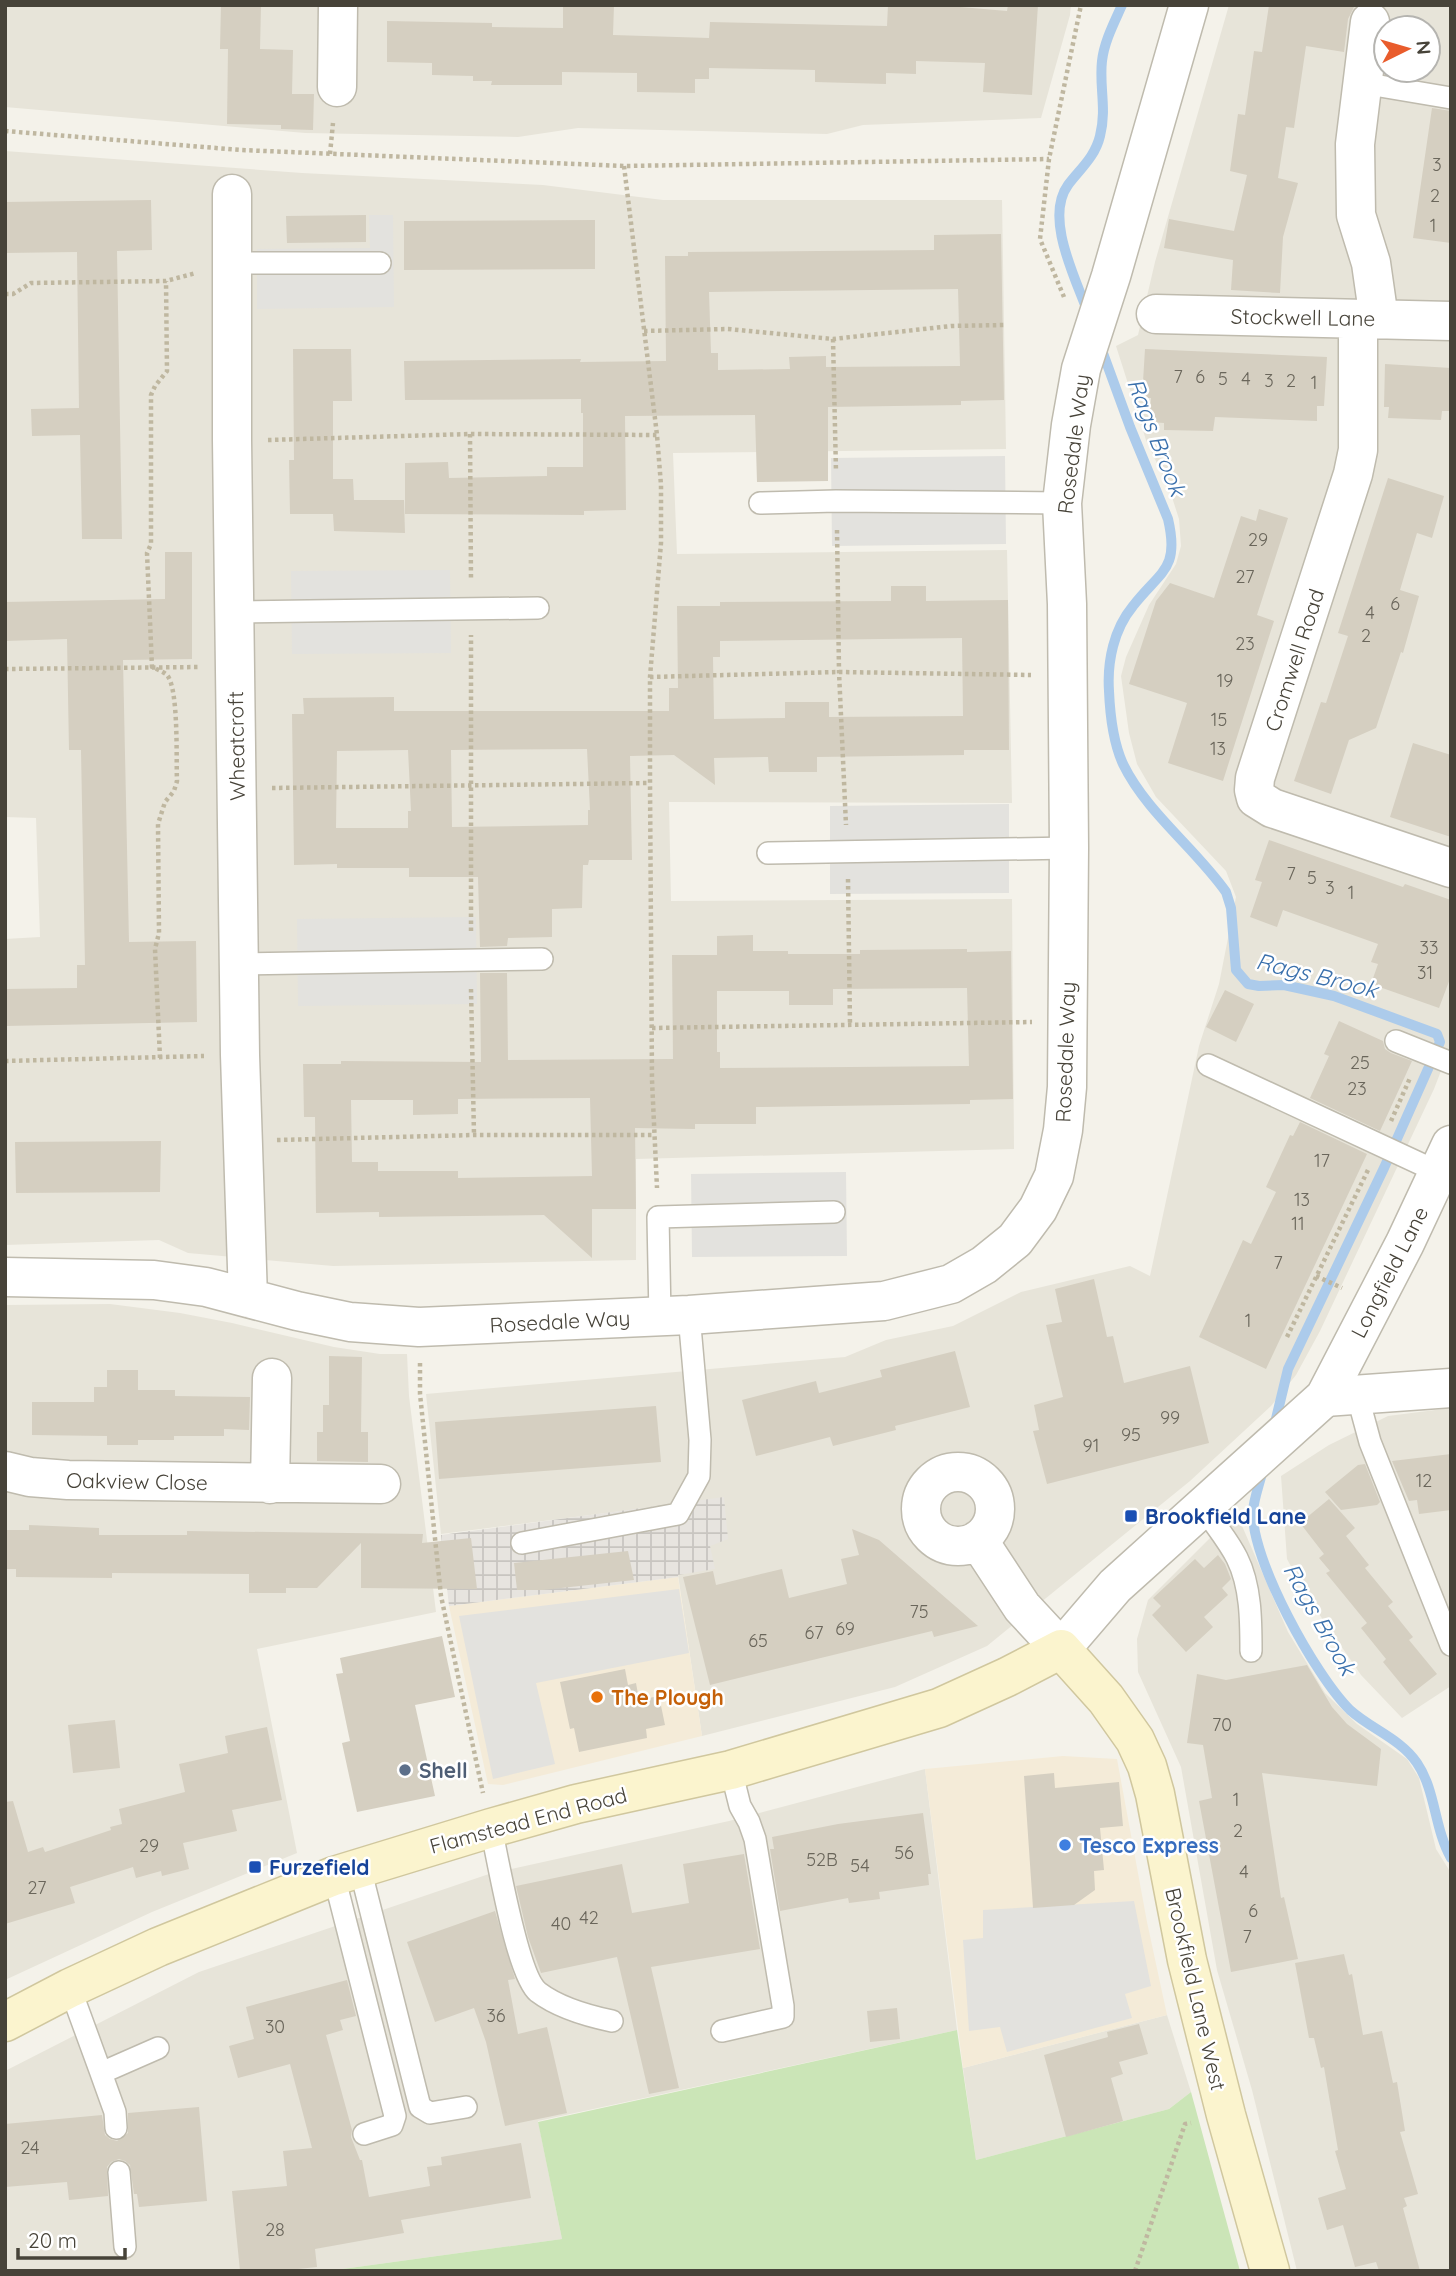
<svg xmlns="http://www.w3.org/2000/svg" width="1456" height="2276" viewBox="0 0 1456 2276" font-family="Quicksand,sans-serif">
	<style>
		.residential { fill: #e7e4d9; fill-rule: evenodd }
		.commercial { fill: #f4ebd8 }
		.industrial { fill: url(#industrial-grid) }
		.park { fill: #cbe5b7 }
		.parking { fill: #e3e2de }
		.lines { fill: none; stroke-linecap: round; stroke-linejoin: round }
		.stream { stroke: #accbeb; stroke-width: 10 }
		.building { fill: #d5cfc1; fill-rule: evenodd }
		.service-casing { stroke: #bfbbae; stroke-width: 24 }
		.minor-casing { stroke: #bfbbae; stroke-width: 41 }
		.tertiary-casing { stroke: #bfbbae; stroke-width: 41 }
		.secondary-casing { stroke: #d0c79e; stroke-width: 41 }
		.path { stroke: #bfb7a0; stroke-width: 4.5; stroke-dasharray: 3.5 3.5; stroke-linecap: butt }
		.service { stroke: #fff; stroke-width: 21 }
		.minor { stroke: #fff; stroke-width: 38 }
		.tertiary { stroke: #fff; stroke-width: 38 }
		.secondary { stroke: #fbf4ce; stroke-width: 38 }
		.transit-dot { fill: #1a4fb4; stroke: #fff; stroke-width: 2.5 }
		.food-dot { fill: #e8710a; stroke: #fff; stroke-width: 2.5 }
		.service-dot { fill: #5c6f8a; stroke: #fff; stroke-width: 2.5 }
		.shop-dot { fill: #3f7fe0; stroke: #fff; stroke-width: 2.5 }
		.labels { text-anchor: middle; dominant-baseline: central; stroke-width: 5; stroke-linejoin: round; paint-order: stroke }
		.number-label { font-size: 18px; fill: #6a665b }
		.street-label { font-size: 21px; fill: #474339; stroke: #fff }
		.transit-label { font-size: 21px; font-weight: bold; fill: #164399; stroke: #fff; text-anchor: start }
		.food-label { font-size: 21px; font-weight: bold; fill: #c56008; stroke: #fff; text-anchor: start }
		.service-label { font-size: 21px; font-weight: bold; fill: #4e5e75; stroke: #fff; text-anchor: start }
		.shop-label { font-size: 21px; font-weight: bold; fill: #366cbe; stroke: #fff; text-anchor: start }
		.water-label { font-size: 23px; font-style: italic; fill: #3a70ac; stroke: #fff }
	</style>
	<defs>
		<pattern id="industrial-grid" width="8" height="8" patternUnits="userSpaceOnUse" patternTransform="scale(1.75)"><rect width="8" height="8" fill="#e7e4df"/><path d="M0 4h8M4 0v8" fill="none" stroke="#c8c5c0"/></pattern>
	</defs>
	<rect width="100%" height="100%" fill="#f4f2ea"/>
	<path class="residential" d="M5,5H1071L1070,15L1041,118L863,125L827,134L578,128L518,137L305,133L5,107Z
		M1229,5H1451V1045L1434,1089L1320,1331L1296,1375L1271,1406L1190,1481L987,1646L895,1687L702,1736L678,1575L710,1546L724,1498L441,1534L426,1394L845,1357L886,1340L953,1326L1021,1292L1130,1266L1150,1276L1199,1046L1219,984L1236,897L1226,871L1156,797L1137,764L1129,733L1121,676L1126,657L1149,605L1176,564L1181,546L1179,519L1170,491L1146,440L1116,346L1138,335L1155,262ZM1386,28H1428V70H1386Z
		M5,151L302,173L543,185L663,200H1002L1006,449L673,453L677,554L1007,550L1012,803L669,802L671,901L1012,899L1014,1149L636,1159V1260L333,1266L188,1253L159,1240L5,1245V939L40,937L36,818L5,817Z
		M110,1304L180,1313L232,1323L334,1347L380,1354H407L409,1396L436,1612L257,1649L297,1853L152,1912L5,1980V1305Z
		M1451,1408V1686L1402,1718L1361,1675L1308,1598L1287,1559L1281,1476L1329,1445L1388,1416Z
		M1236,1512L1288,1632L1325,1693L1357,1724L1407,1759L1419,1778L1436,1849L1451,1873V2271H1297L1252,2090L1217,1970L1181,1767L1138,1672L1137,1639L1148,1600Z
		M925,1769L957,2030L538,2121L562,2239L328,2271H5V2071L199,1972L489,1874L729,1821Z
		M1167,2015L1191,2092L1169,2109L976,2160L963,2068Z"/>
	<path class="commercial" d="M678,1577L702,1736L503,1785L488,1784L449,1606Z
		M1063,1756L1117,1759L1147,1922L1167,2015L963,2068L925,1769Z"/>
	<path class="industrial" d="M724,1497L728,1539L710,1546L715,1569L678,1575V1577L449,1606L441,1535Z"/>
	<path class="park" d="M957,2030L976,2160L1169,2109L1191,2092L1240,2271H328L562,2239L538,2122Z"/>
	<path class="parking" d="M369,215H393L394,307L257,309V249L370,248Z
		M1005,456L1006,544L832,546L831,458Z
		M450,570L451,653L292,654L291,571Z
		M1009,804V893L830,894V806Z
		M476,917L477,1004L298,1006L297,919Z
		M846,1172L847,1256L692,1257L691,1174Z
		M679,1589L689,1653L536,1683L555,1764L493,1779L459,1616Z
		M1134,1901L1151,1986L1125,1994L1132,2018L1007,2052L1000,2027L969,2031L963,1940L983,1938V1910Z"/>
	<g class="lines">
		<path class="stream" d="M1088,313C1076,279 1044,218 1068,185C1080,169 1095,157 1100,136C1107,109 1099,86 1102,61C1104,42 1114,23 1122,5
			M1100,345L1130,427L1168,519C1180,570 1160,571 1133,606C1114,629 1107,661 1109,691C1110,715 1113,742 1123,764C1147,813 1195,848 1226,892L1231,908L1236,970L1248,984L1259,986L1284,985L1334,996L1437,1034L1440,1042L1384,1168L1288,1369L1274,1427
			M1263,1469C1260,1483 1254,1498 1253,1511C1250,1558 1316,1677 1350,1710C1371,1729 1401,1739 1417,1763C1436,1791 1434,1828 1451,1858"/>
	</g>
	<path class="building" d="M221,5H261L260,49L293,50L292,94H314L313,130L281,129V125L227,124L228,49H220Z
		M563,5H614L613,35L709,38L710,22L887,26L888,5H937L1007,11L1008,5H1038L1032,95L983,92L985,63L916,61V74L886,73V84L815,82V70L709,68V79H695V93L637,92V73L562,72V85H491L492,81H473V76L432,75V63L387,62V21L492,23V27L563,28Z
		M1269,5H1340L1354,7L1348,19L1344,52L1306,46L1294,128L1286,127L1278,178L1298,183L1283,237L1280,293L1231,290L1233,260L1164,248L1169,219L1234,231L1247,175L1230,171L1238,114L1245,115L1254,51L1262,52Z
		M1432,108L1451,111V243L1413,238Z
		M151,200L152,250L117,251L122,539H82L80,435L32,436L31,409L79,408L77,252L5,253V202Z
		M366,215V242L287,243L286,216Z
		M595,220V269L404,270V221Z
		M1001,234L1004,400L961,401V405L828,407V481L757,482L755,415L625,416L626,510L584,511V515L405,514V463L448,462L449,478L547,476V467H583V413H581V399L405,400L404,361L581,359L580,362L666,361L665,256H688V252L934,250V235ZM958,289L960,366L826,367V356L789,357L790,369L718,370V353H711L709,292Z
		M293,349H351L352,401H333V479H353L354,500H404L405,533L334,531L333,514H290L289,460H294Z
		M1145,349L1327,357L1324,406H1317V421L1215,417L1213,431L1164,430V423L1149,422L1151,398H1142Z
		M1385,364L1451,368V411H1442L1441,420L1388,418L1389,407H1384Z
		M1388,478L1444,496L1432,538L1417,533L1400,590L1419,596L1403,653L1401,652L1376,728L1349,740L1331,794L1294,781L1321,702L1326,703L1348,636L1338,633Z
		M1259,509L1288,518L1257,615L1274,621L1223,781L1168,763L1187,703L1129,684L1156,601L1170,583L1214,598L1241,516L1256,521Z
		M165,552H192V659L123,660L129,942L196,941L197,1022L5,1026V989L77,988V965H85L81,750H69L67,639L5,641V602L165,599Z
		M891,586H926V601L1008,600L1009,750H964V755L817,757V772H769L768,757L714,758L715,785L674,755L630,756L632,860H589L588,865H583L582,908L552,909V937L508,938L507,946L480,947L478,877H409V868H337V864L294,865L292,714H304L303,698L394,697V711H669V688H678L677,606H720V602L891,601ZM962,638L963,716L829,717V702H785V718L714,719L713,657H720V641ZM587,749L590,810H588V825L452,827L451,750ZM408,750L411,811H408V828H336L337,751Z
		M1413,743L1451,755V837L1390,817Z
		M1269,840L1403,887L1405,884L1451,900V976L1439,1008L1371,984L1378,964L1371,962L1378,944L1283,910L1277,927L1250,917L1262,882L1255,880Z
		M753,935V951H788V954H860V950L967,949V952L1011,951L1013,1099L970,1100V1104L756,1107V1124H695V1129L635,1128L636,1209H592V1258L544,1215L379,1217V1212L316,1213L315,1117H304L303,1064H341V1061L481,1062L480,973H507L508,1060L673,1059L672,955H717V936ZM967,988L969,1066L720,1068V1052H717V991H789V1005H833V989ZM590,1098L592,1176L458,1178V1171H378V1162H352L351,1100H413V1115L458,1114V1099Z
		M1225,990L1254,1004L1236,1042L1206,1027Z
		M1339,1021L1383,1041L1385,1049L1391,1053L1412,1061L1380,1131L1310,1098L1329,1056L1324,1054Z
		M1300,1122L1367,1154L1266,1369L1199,1337L1243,1240L1251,1244L1263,1219L1276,1192L1266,1187L1290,1135L1293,1136Z
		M161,1141L160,1192L16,1193L15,1142Z
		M1094,1279L1107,1337L1113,1336L1124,1383L1190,1366L1209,1443L1047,1484L1033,1431L1039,1430L1034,1405L1063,1397L1046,1325L1062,1322L1055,1289Z
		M955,1351L970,1407L895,1426L896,1430L833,1446L830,1437L756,1456L742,1400L816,1381L819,1393L882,1377L880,1370Z
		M329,1356L362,1357L361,1432H368V1462L317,1461V1432H323V1405H329Z
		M107,1370H138V1390H175V1396L250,1397L249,1430L224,1429V1436H174V1440H138V1445H107V1436L32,1435V1402H94V1387H107Z
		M656,1406L661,1462L439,1479L435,1422Z
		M1451,1454V1510L1419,1514L1417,1500L1409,1501L1392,1461Z
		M1365,1464L1380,1502L1377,1505L1341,1510L1325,1492L1358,1465Z
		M1329,1499L1355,1528L1346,1536L1369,1565L1365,1568L1393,1602L1388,1606L1413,1637L1409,1640L1437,1674L1410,1695L1383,1662L1386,1659L1361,1628L1367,1623L1326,1573L1330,1571L1319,1558L1324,1554L1300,1523Z
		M29,1525L99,1528V1535H187V1531L423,1534L422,1543L471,1538L477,1589L361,1588V1543L317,1588H286V1593H249V1574L112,1573V1578L16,1577V1569H5V1530H29Z
		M852,1529L879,1540L978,1626L934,1637L932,1631L710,1685L683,1577L713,1571L716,1585L782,1569L789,1598L847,1584L841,1559L859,1555Z
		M628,1551L634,1580L543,1590H517L514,1563Z
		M1218,1555L1225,1564L1231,1579L1222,1588L1228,1595L1204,1617L1213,1627L1186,1652L1152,1615L1161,1606L1153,1598L1195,1559L1204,1568Z
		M442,1636L455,1697L415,1705L435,1796L357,1812L342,1743L350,1741L336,1674L343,1673L340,1658Z
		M1307,1665L1332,1707L1347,1724L1381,1749L1377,1786L1262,1773L1281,1898L1284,1897L1298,1959L1231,1972L1199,1801L1212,1798L1203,1745L1187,1743L1197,1674L1226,1680Z
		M625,1669L628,1685L636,1683L639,1700L659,1696L665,1725L646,1729L647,1738L579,1752L574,1728L570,1729L560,1682Z
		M115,1720L120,1768L73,1773L68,1725Z
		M267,1727L282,1800L232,1810L237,1831L183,1843L189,1869L162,1876L161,1871L136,1878L133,1867L70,1887L75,1903L5,1924V1802L13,1801L28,1852L43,1847L45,1852L111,1830L110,1827L122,1824L119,1809L185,1792L179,1764L228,1753L225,1736Z
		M1054,1773L1055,1788L1119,1782L1123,1826L1100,1828L1104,1870L1094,1871L1095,1890L1074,1905L1033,1908L1024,1776Z
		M923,1813L931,1874H928L929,1885L879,1892L880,1899L849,1903L848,1898L780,1911L770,1849H774L772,1837L838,1824Z
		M744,1854L760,1949L651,1967L679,2088L649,2094L617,1957L541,1973L528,1937L516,1886L622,1864L632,1913L689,1903L683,1864Z
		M495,1911L515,1979L508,1980L518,2034L547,2027L567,2113L505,2126L486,2042L474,2008L435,2022L407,1942Z
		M1344,1954L1349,1975L1352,1974L1363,2035L1382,2031L1393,2083L1397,2082L1405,2131L1400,2132L1418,2194L1404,2198L1407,2206L1403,2208L1420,2271H1379L1376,2262L1355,2267L1343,2225L1327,2230L1318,2198L1346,2189L1335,2151L1338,2150L1324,2067L1321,2068L1314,2038H1309L1295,1963Z
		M347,1980L356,2016L340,2020L343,2030L326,2035L352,2130L351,2137L360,2160H362L369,2197L430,2186L427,2167L442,2165L441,2157L521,2143L531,2198L401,2220L404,2233L315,2249L317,2267L279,2271H240L232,2191L287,2186L283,2151L312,2148L290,2064L238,2078L229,2046L254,2039L246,2007Z
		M897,2008L900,2039L870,2042L867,2011Z
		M1139,2024L1148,2054L1119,2062L1123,2074L1111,2078L1123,2121L1066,2137L1044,2055L1108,2037L1107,2032Z
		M199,2107L207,2201L139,2207L137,2194H134L130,2165L125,2161L119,2159L111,2162L107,2167L108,2196L69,2200L67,2182L5,2187V2124L102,2115L105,2135L110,2139L117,2141L128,2133V2113Z"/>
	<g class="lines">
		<defs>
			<path id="service" d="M1362,83L1451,98
				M232,263H380
				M760,503L836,501L1062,503
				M235,612L538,608
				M768,853L1069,848
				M239,964L542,959
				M1396,1041L1451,1063
				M1208,1065L1438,1172
				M660,1316L658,1217L834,1212
				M1357,1394L1370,1442L1451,1645
				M1203,1507C1214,1524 1228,1540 1237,1558C1251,1586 1251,1621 1251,1651
				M522,1543L678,1514L699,1476L700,1440L689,1315
				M491,1828C498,1859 517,1975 538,1992C559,2008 588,2016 612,2021
				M360,1868L420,2107L430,2113L466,2107
				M334,1876L395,2116L392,2125L364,2134
				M70,1988L101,2073L158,2048
				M722,2031L783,2017V2006L755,1839L749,1822L740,1806L731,1770
				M101,2073L115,2112L116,2128
				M119,2172L125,2247"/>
			<path id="minor" d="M1370,22L1355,144L1356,215L1371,263L1379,319
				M337,87L338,5
				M232,194V440L240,1055L248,1298
				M1156,314L1451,321
				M1358,319V450L1353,474L1255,778L1254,790L1256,798L1272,808L1451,868
				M5,1277L154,1280L206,1287L297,1311L350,1322L419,1327L689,1315L884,1301L951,1284L984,1265L1015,1240L1038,1209L1054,1176L1063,1130L1067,1087L1069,848L1067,604L1062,503L1071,425L1081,369L1111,276L1189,5
				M1325,1397L1451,1388
				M5,1471L30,1477L68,1480L381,1484
				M921 1509a37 37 0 1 1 74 0a37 37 0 1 1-74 0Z
				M270,1484L272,1378
				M978,1540L1022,1607L1061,1649"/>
			<path id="tertiary" d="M1061,1649L1115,1586L1325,1397L1405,1243L1451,1145"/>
			<path id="secondary" d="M5,2022L70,1988L158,1947L334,1876L491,1828L576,1804L731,1770L939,1708L1007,1677L1061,1649L1106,1699L1135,1740L1147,1766L1155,1794L1187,1960L1226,2115L1270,2271"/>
		</defs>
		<use href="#service" class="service-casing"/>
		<use href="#minor" class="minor-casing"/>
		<use href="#tertiary" class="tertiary-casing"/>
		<use href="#secondary" class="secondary-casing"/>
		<path class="path" d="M5,131L241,150L624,166L1049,159
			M330,154L333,123
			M624,166L657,435L661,485V543L650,677V783L652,1080L657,1188
			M5,294H13L31,283L166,281L196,273
			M1064,297L1040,239L1049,159L1081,5
			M644,331L728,329L833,339L951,326L1004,325
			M833,339L836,472
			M470,434L471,581
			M268,440L470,434L657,435
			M837,530L839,672L846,825
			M5,669L200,667
			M650,677L839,672L1031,675
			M272,788L650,783
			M848,879L850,1025
			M471,931V635
			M471,989L474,1135
			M652,1028L1032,1022
			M160,1058L155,949L159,933L158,824L165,802L174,791L177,781C176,761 179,689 167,675C164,672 156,669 152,667L147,553L151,544V395L155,386L167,371L166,281
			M5,1061L204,1056
			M1391,1121L1410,1078
			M277,1140L474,1135H654
			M1316,1276L1342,1288
			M1287,1337L1368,1170
			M420,1363V1394L441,1596L483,1793
			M1135,2271L1185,2124L1191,2123"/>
		<use href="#service" class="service"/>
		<use href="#minor" class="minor"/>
		<use href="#tertiary" class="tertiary"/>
		<use href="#secondary" class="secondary"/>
	</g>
	<g class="transit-dot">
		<rect x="1124" y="1509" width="14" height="14" rx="3.5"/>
		<rect x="248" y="1860" width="14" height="14" rx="3.5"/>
	</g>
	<circle class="food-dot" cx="597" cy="1697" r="7"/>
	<circle class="service-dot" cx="405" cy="1770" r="7"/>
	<circle class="shop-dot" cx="1065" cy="1845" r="7"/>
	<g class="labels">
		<g class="number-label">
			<text x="1437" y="164">3</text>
			<text x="1435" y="195">2</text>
			<text x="1433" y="225">1</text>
			<text x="1178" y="376">7</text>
			<text x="1200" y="376">6</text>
			<text x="1223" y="378">5</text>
			<text x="1246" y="378">4</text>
			<text x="1269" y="380">3</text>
			<text x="1291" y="380">2</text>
			<text x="1314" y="382">1</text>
			<text x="1258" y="539">29</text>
			<text x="1245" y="576">27</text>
			<text x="1395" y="603">6</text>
			<text x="1370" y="612">4</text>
			<text x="1366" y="635">2</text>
			<text x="1245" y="643">23</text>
			<text x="1225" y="680">19</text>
			<text x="1219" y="719">15</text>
			<text x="1218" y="748">13</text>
			<text x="1291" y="873">7</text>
			<text x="1312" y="877">5</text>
			<text x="1330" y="887">3</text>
			<text x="1351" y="892">1</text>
			<text x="1429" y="947">33</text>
			<text x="1425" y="972">31</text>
			<text x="1360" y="1062">25</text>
			<text x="1357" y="1088">23</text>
			<text x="1322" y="1160">17</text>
			<text x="1302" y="1199">13</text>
			<text x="1298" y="1223">11</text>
			<text x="1278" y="1262">7</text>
			<text x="1248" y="1320">1</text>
			<text x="1170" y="1417">99</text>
			<text x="1131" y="1434">95</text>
			<text x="1091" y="1445">91</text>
			<text x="1424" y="1480">12</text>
			<text x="919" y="1611">75</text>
			<text x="845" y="1628">69</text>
			<text x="814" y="1632">67</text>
			<text x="758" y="1640">65</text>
			<text x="1222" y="1724">70</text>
			<text x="1236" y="1799">1</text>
			<text x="1238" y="1830">2</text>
			<text x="149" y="1845">29</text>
			<text x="904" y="1852">56</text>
			<text x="822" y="1859">52B</text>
			<text x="860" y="1865">54</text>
			<text x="1244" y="1871">4</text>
			<text x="37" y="1887">27</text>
			<text x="1253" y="1910">6</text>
			<text x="589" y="1917">42</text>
			<text x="561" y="1923">40</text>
			<text x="1247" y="1936">7</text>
			<text x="496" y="2015">36</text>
			<text x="275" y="2026">30</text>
			<text x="30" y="2147">24</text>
			<text x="275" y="2229">28</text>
		</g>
		<g class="street-label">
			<text transform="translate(1303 317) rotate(1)">Stockwell Lane</text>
			<text transform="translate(1073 444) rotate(-83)">Rosedale Way</text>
			<text transform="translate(1294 660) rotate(-72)">Cromwell Road</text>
			<text transform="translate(236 746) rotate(-91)">Wheatcroft</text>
			<text transform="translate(1065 1052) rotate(-88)">Rosedale Way</text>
			<text transform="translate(1389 1272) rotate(-63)">Longfield Lane</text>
			<text transform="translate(560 1321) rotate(-3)">Rosedale Way</text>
			<text transform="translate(137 1481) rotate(1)">Oakview Close</text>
			<text transform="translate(528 1820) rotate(-15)">Flamstead End Road</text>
			<text transform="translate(1196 1989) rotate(77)">Brookfield Lane West</text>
		</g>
		<g class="transit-label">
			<text x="1145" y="1516">Brookfield Lane</text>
			<text x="269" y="1867">Furzefield</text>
		</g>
		<g class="food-label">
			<text x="611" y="1697">The Plough</text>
		</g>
		<g class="service-label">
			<text x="419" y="1770">Shell</text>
		</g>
		<g class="shop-label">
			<text x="1079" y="1845">Tesco Express</text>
		</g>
		<g class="water-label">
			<text transform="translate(1157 437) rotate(69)">Rags Brook</text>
			<text transform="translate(1317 975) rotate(14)">Rags Brook</text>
			<text transform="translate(1320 1619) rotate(61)">Rags Brook</text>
		</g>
	</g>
	<rect width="1456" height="2276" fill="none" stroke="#474339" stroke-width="14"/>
	<g transform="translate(1407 49) rotate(85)"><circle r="33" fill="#ffffff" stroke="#b5b4b0" stroke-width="2"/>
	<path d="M0-5L12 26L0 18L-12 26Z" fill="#e95c2c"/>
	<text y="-10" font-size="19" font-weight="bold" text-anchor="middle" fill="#474339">N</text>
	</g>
	<path d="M18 2248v10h107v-10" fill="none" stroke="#474339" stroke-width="3.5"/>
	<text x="28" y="2248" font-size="21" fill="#474339" stroke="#ffffff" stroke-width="5" paint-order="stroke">20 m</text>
</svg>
